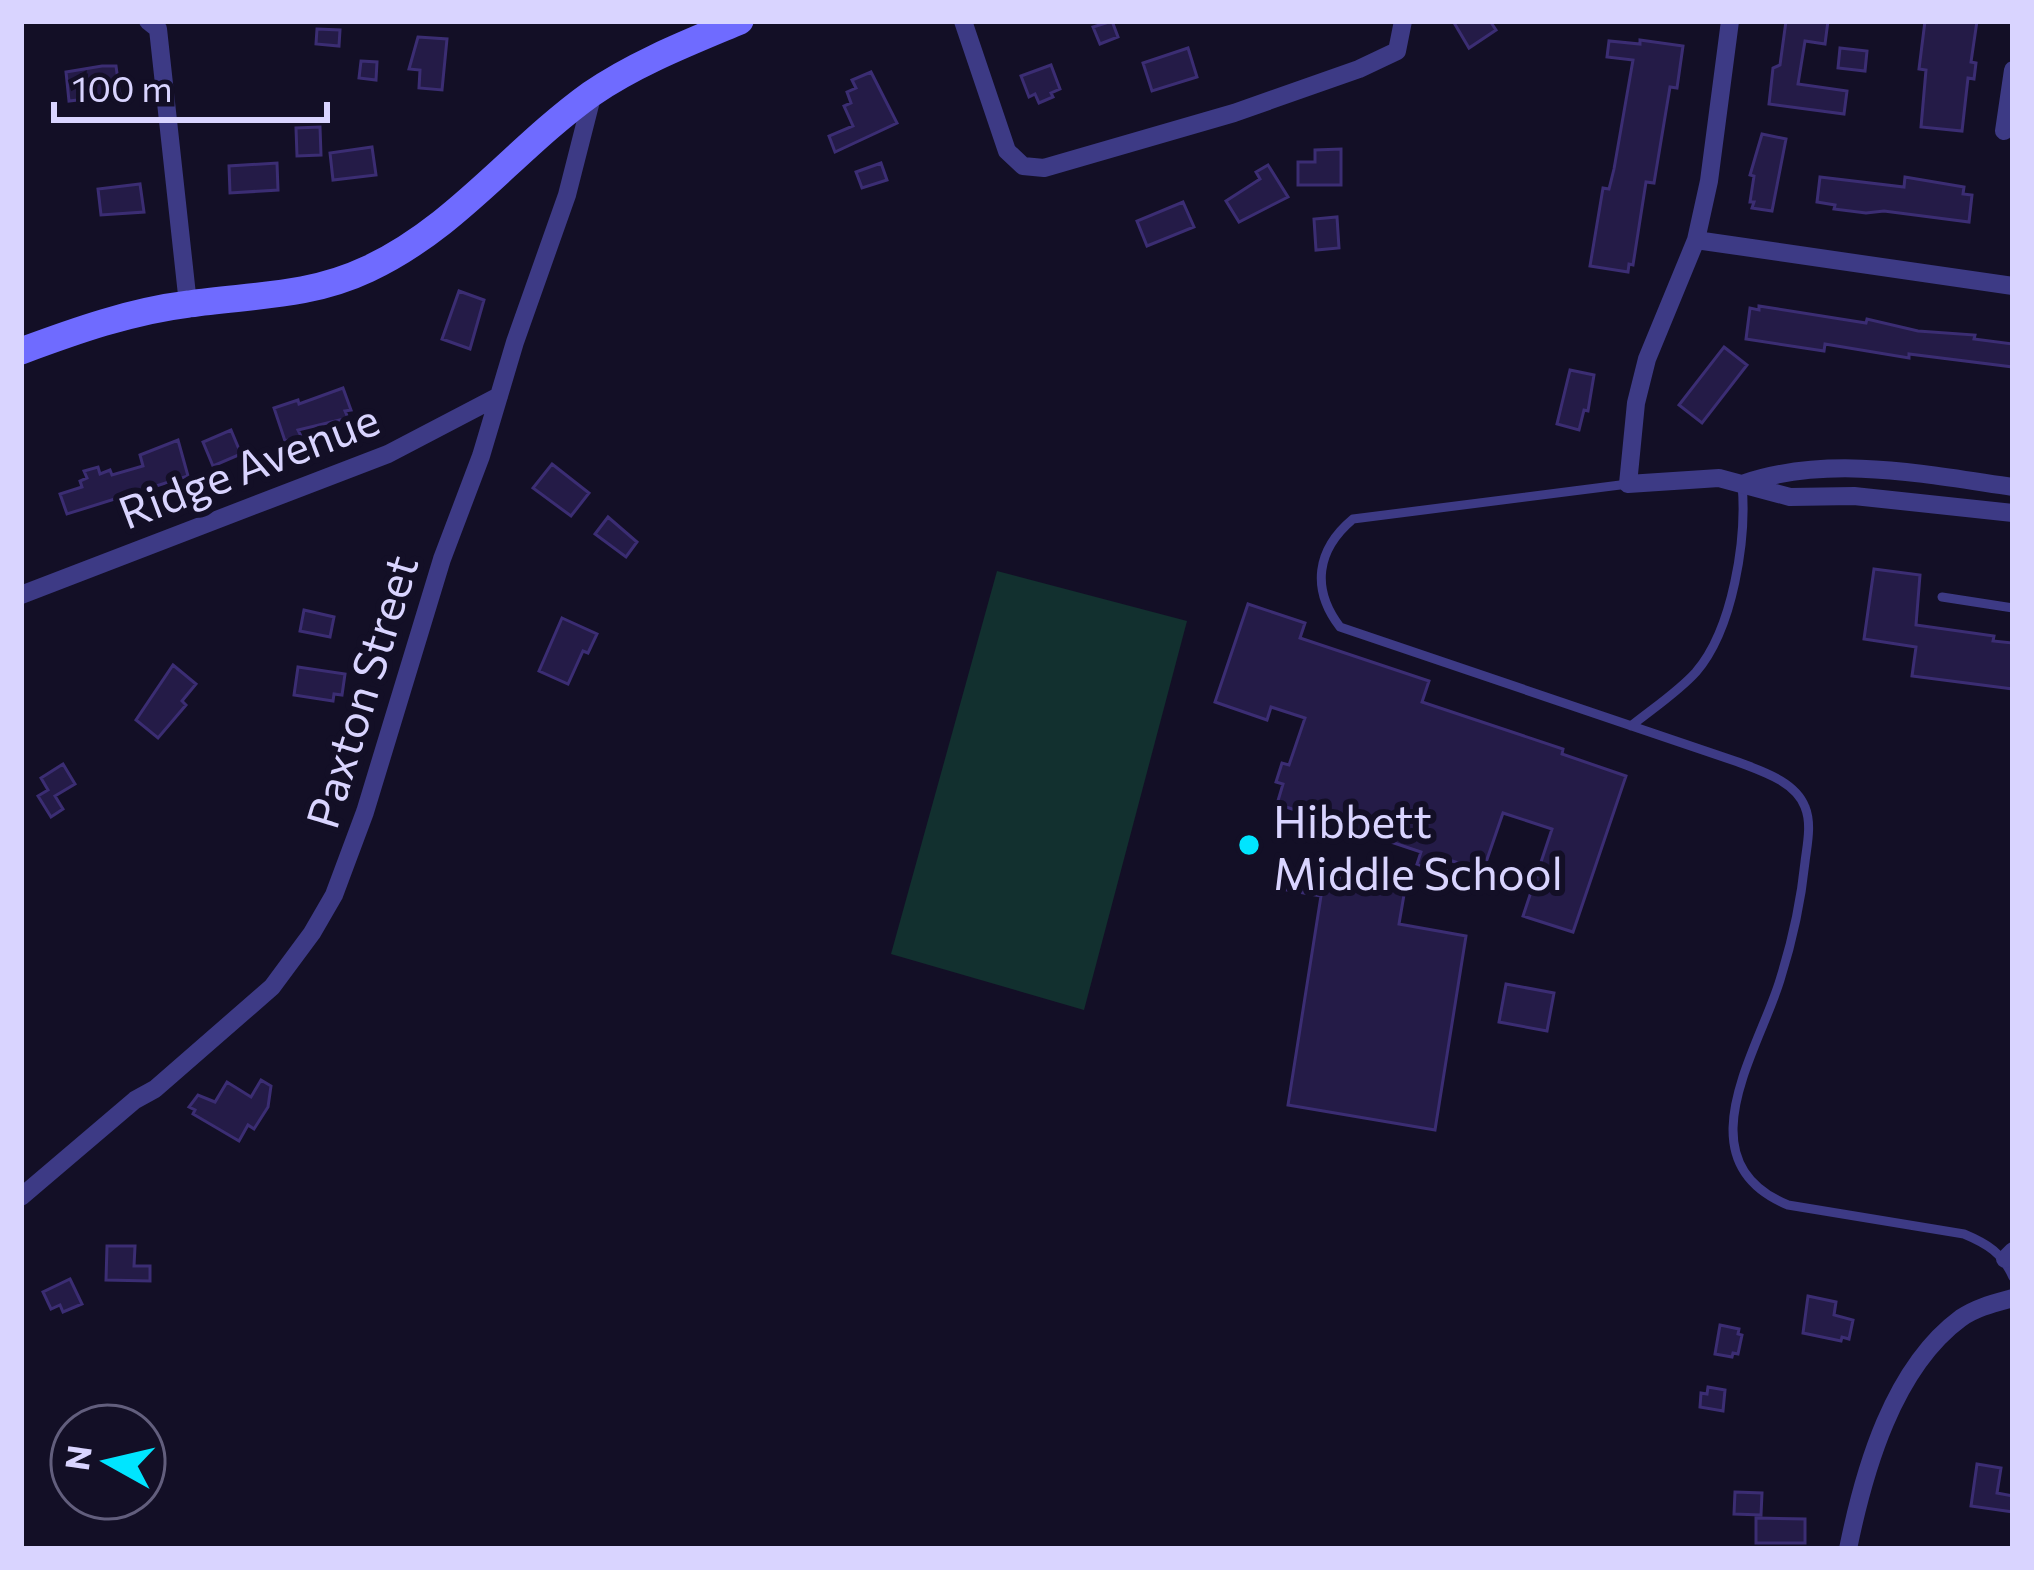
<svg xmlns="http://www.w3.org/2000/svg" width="2034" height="1570" viewBox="0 0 2034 1570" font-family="Commissioner,sans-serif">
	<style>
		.green { fill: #12302f }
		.building { fill: #241b47; stroke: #3b2d73; stroke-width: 3 }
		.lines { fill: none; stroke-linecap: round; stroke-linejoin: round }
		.lane { stroke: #3d3a85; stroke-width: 9 }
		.street { stroke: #3d3a85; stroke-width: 18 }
		.secondary { stroke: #6f6bff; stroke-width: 27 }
		.poi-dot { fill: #00e5ff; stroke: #130f26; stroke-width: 4.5 }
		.labels { text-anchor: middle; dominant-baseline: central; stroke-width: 12; stroke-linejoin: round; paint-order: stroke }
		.street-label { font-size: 45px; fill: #d9d4ff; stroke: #130f26 }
		.poi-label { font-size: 45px; fill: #d9d4ff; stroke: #130f26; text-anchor: start }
	</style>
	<rect width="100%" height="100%" fill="#130f26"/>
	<path class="green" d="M997,571L1187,621L1084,1010L891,954Z"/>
	<path class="building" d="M1112,21L1118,37L1100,44L1093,27Z
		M1453,21H1490L1496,30L1469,48Z
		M1786,21H1828L1825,44L1805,41L1798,84L1847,91L1844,114L1769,104L1773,68L1780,65Z
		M1925,21H1977L1971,62L1976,63L1974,79L1968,78L1962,131L1921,127L1926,70L1919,69Z
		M317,29L340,30L339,46L316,44Z
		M418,37L447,39L442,90L419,88L420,70L409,69Z
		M1640,40L1683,46L1677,88L1670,87L1654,183L1646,182L1633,265L1629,264L1628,272L1590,266L1603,188L1609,189L1614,169L1633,60L1607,57L1609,41L1640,44Z
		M1188,48L1197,77L1152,91L1143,63Z
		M1840,48L1867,51L1865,71L1838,68Z
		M361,61L377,62L376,80L359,78Z
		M1051,65L1060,89L1051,93L1053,97L1039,103L1035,94L1029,97L1021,76Z
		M102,66H116L120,95L69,101L66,72Z
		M871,72L897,123L835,152L829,136L853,126L844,106L851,103L847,92L856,88L852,80Z
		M320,127L321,155L297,156L296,128Z
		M1762,134L1786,139L1772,211L1752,208L1754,202H1750L1754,176L1750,175Z
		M372,147L376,175L333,180L330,153Z
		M1341,149V185H1298V162H1315V150Z
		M277,163L278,190L230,193L229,166Z
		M881,163L887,180L862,188L856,172Z
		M1268,165L1288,197L1239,222L1226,201L1260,179L1256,172Z
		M1820,177L1904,187L1905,177L1964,187L1963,194L1972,195L1969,222L1884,211L1866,213L1834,209L1835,205L1817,202Z
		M140,184L144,212L101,215L98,189Z
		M1183,202L1194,227L1147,246L1137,221Z
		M1337,217L1339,248L1316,250L1314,219Z
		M459,291L484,300L470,349L442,339Z
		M1759,306L1866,323L1867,319L1918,331L1975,335L1974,339L2013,344V367L1909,354V358L1825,344L1824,351L1746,339L1750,308L1759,310Z
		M1724,347L1747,365L1702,423L1679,405Z
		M1570,370L1594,375L1588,411L1584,410L1579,430L1557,424Z
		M343,388L351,410L345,411L348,418L298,430L301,436L285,441L274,408L298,400L299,404Z
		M231,430L241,454L213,466L203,442Z
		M178,440L188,476L67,514L60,494L82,487L80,481L87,478L84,471L98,467L100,474L110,470L112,475L143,466L140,455Z
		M552,464L589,493L571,516L533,488Z
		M608,517L637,542L626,557L595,534Z
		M1874,569L1920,575L1916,625L1994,636L1993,641L2013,643V689L1912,676L1916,647L1864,639Z
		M1248,604L1305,623L1300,638L1429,681L1422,702L1563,749L1562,754L1626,776L1573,932L1523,916L1552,829L1503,813L1483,871L1449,860L1445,874L1417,864L1421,852L1277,804L1283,784L1276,782L1282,763L1289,765L1305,718L1271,707L1267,720L1215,702Z
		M304,610L334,617L330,637L300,631Z
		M562,618L597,634L588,653L583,651L568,684L539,671Z
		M173,665L196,684L182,701L186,705L158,738L136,720Z
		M298,667L345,674L342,695L334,694L333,701L294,695Z
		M63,764L75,784L55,796L63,809L51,817L38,796L48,790L41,778Z
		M1291,869L1405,889L1399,924L1466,936L1435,1130L1288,1105L1321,896L1287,890Z
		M1506,984L1554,993L1547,1031L1499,1022Z
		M261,1080L271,1086L268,1107L254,1129L248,1125L239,1141L193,1114L195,1110L189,1107L198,1095L215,1102L227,1082L251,1097Z
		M107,1246H135L134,1266H150V1281L106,1280Z
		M70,1279L82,1304L63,1312L60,1305L51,1309L43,1292Z
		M1808,1296L1836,1302L1834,1315L1853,1320L1849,1339L1842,1337L1841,1341L1803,1333Z
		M1720,1325L1739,1329L1738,1334L1742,1335L1738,1354L1733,1353L1732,1357L1715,1354Z
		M1708,1387L1725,1390L1723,1411L1700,1407L1701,1393L1707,1394Z
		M1977,1464L2001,1468L1997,1493L2013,1496V1512L1971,1506Z
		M1735,1492L1762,1493L1761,1515L1734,1514Z
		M1756,1518L1805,1519V1543H1756Z"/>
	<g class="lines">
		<path class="lane" d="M1628,484L1353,519C1316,550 1311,589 1340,627L1738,762C1761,771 1795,781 1805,807C1812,824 1807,845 1805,862C1801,901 1792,942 1780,980C1758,1052 1682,1161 1788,1205L1964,1234C1988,1244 2002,1253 2013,1277
			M1942,597L2013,608
			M1631,726C1652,709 1678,692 1696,672C1733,629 1747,539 1742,484"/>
		<path class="street" d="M148,21L158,29L188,304
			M963,21L1007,151L1023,166L1044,168L1234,113L1359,69L1397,51L1403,21
			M1730,21L1709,181L1696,240L1647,359L1636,403L1628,484L1719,478L1790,497L1854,496L2013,513
			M2004,131L2013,70
			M1696,240L2013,286
			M1742,484C1828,454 1924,474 2013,487
			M21,595L388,454L499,396
			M21,1197L135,1100L155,1089L272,987L312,933L334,895L365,812L442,559L481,456L515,342L567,195L593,93
			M2005,1259L2013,1251
			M1848,1549C1864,1470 1893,1368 1961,1318C1977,1307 1995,1303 2013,1298"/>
		<path class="secondary" d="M21,351C75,331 131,311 189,304C251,295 309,297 368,269C456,228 513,150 591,94C636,63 690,42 740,21"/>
	</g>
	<circle class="poi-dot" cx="1249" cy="845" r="12"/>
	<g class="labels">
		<g class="street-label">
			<text transform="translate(248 464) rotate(-21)">Ridge Avenue</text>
			<text transform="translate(360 691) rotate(-73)">Paxton Street</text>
		</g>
		<g class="poi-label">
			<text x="1273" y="819">Hibbett<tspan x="1273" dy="52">Middle School</tspan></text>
		</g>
	</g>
	<rect width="2034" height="1570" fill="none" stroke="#d9d4ff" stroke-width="48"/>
	<g transform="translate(108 1462) rotate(278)"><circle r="57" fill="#130f26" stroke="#625e7d" stroke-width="3"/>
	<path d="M0-9L21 45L0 30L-21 45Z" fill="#00e5ff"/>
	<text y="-18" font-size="33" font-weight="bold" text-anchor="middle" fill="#d9d4ff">N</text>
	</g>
	<path d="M54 102v18h273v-18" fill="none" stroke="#d9d4ff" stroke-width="6"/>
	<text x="72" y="102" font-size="36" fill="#d9d4ff" stroke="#130f26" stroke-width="9" paint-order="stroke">100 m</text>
</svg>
